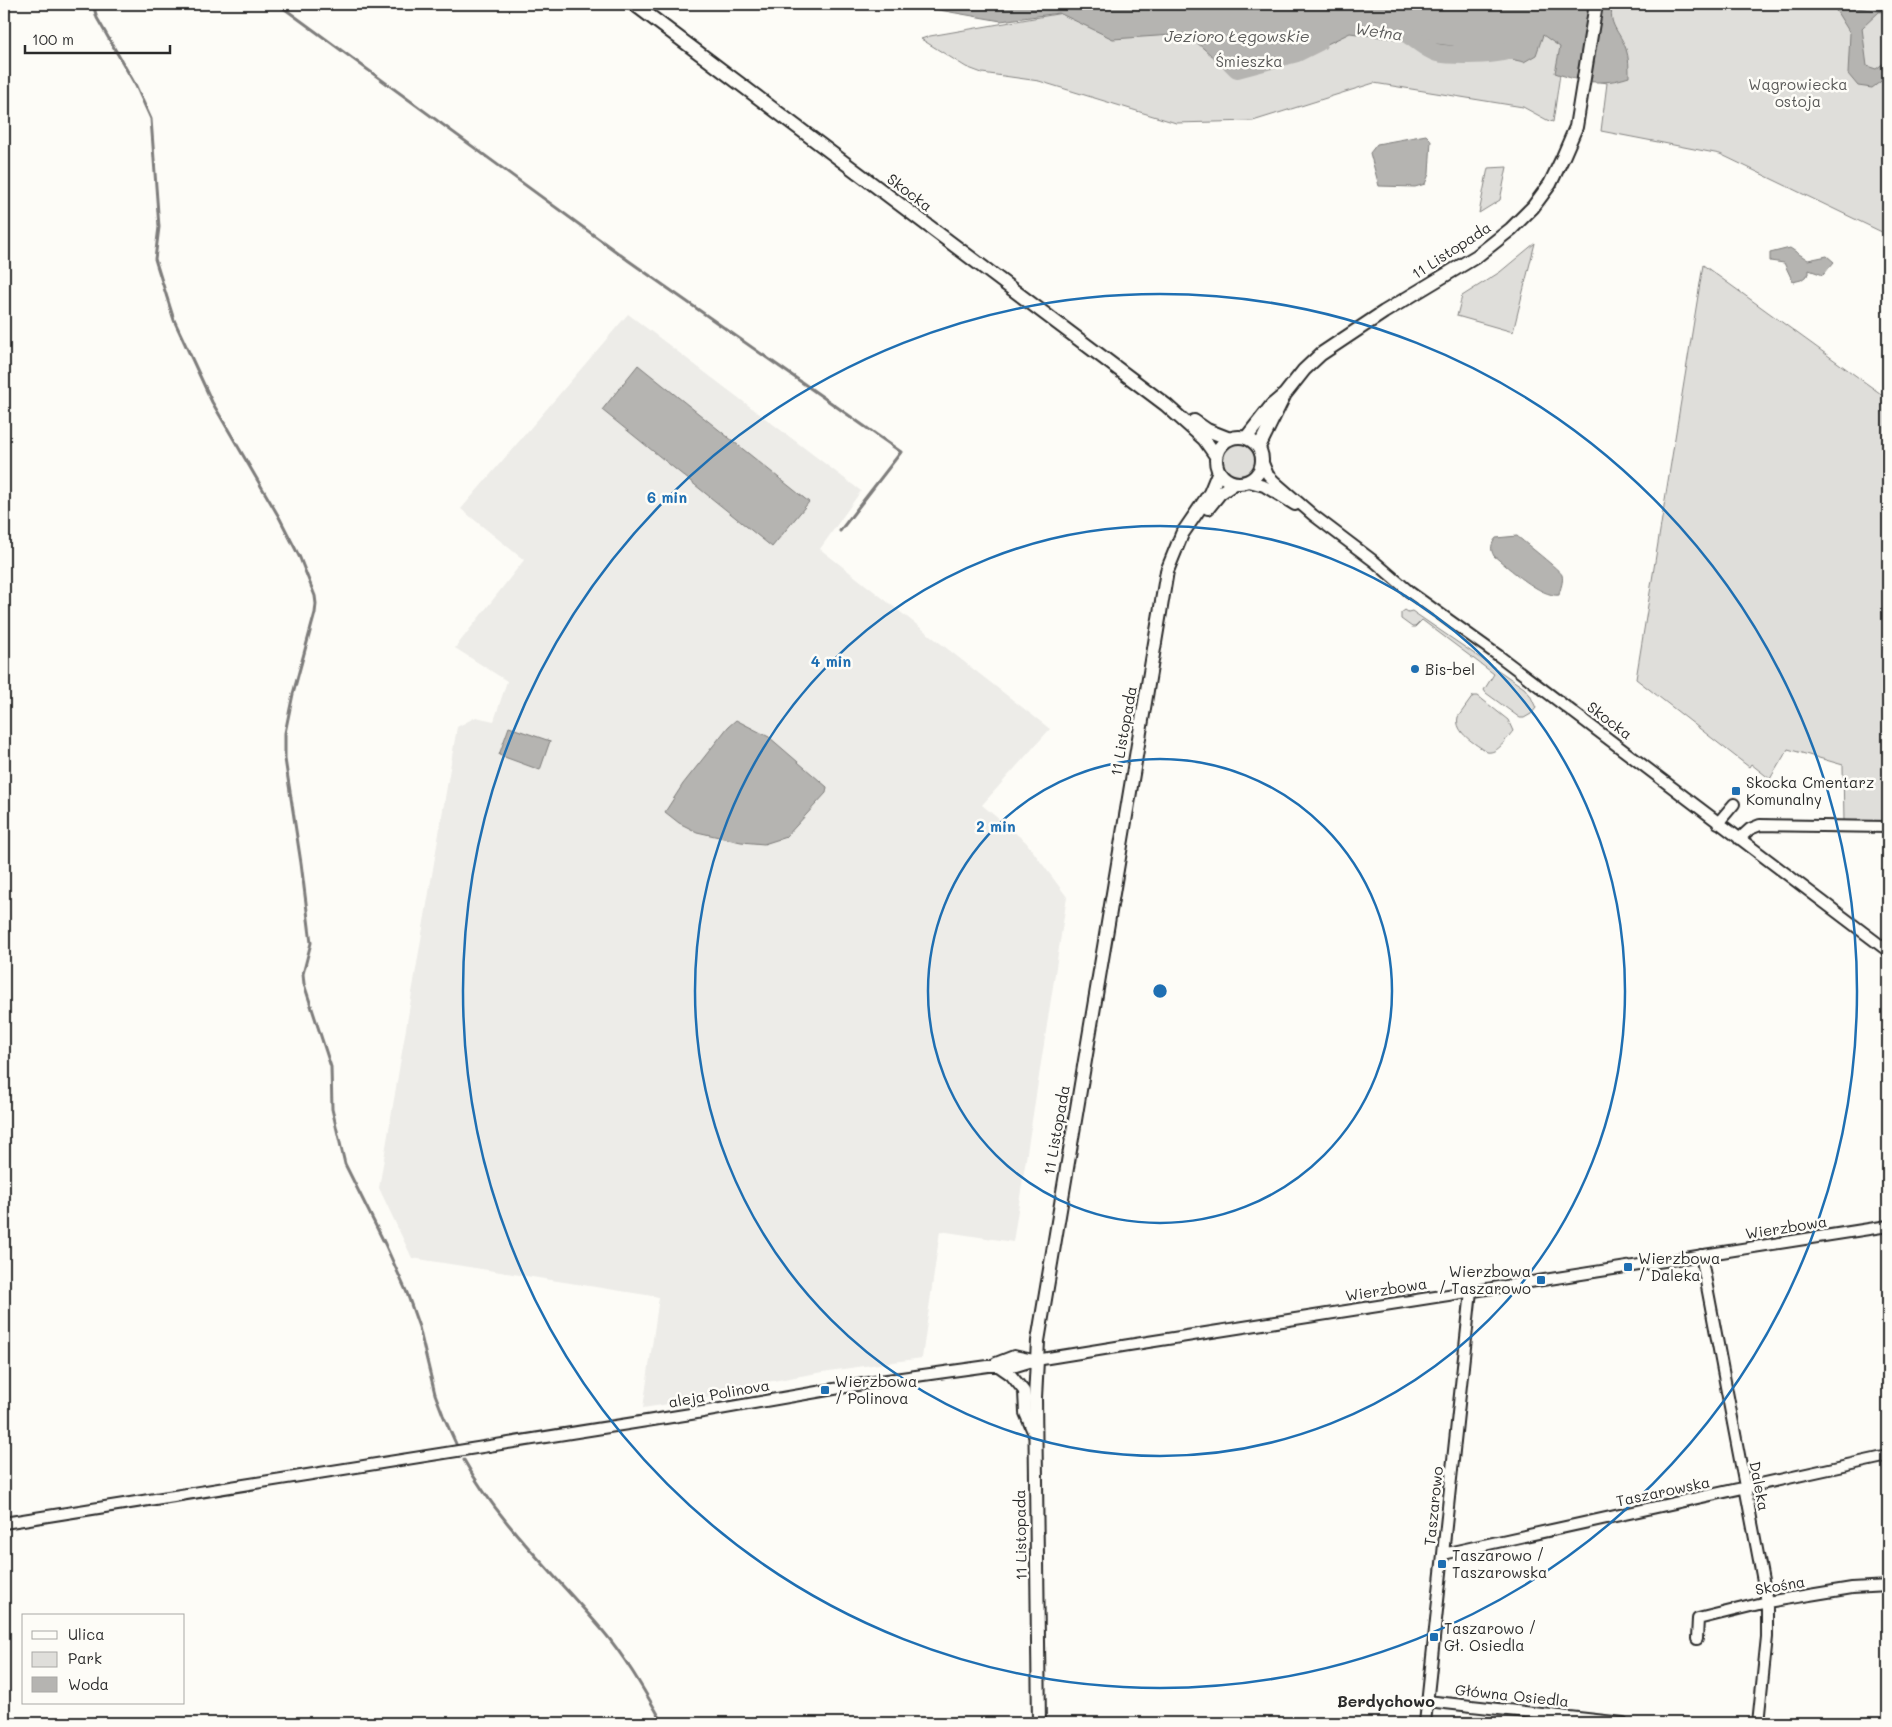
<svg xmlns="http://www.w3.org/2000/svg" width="1892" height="1727" viewBox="0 0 1892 1727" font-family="Mali,sans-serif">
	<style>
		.built { fill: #edece8 }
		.green { fill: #dfdeda; stroke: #858482 }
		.water { fill: #b5b4b1; stroke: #7e7d7b }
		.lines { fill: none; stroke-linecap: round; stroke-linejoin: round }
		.stream { stroke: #7e7d7b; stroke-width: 3 }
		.river { stroke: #b5b4b1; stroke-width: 18 }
		.minor-casing { stroke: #2b2b2b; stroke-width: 14 }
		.major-casing { stroke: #2b2b2b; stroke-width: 16 }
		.minor { stroke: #fdfcf7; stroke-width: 10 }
		.major { stroke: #fdfcf7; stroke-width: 12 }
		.ring { fill: none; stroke: #1f6fb2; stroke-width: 2.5 }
		.poi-dot { fill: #1f6fb2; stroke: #fdfcf7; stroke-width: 2 }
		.labels { text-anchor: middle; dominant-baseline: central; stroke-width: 5; stroke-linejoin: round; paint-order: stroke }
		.park-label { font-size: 15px; fill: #585857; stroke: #fdfcf7 }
		.street-label { font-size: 15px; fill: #2b2b2b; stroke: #fdfcf7 }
		.poi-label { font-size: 15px; fill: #2b2b2b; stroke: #fdfcf7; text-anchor: start }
		.water-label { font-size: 16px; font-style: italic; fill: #5b5b5a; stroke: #fdfcf7 }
		.neighbourhood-label { font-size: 16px; font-weight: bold; fill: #2b2b2b; stroke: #fdfcf7 }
		.centre { fill: #1f6fb2; stroke: #fdfcf7; stroke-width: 2.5 }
		.ring-label { font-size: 15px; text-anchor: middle; font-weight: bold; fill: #1f6fb2; stroke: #fdfcf7; stroke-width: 5; stroke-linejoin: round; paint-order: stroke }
	</style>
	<rect width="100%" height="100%" fill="#fdfcf7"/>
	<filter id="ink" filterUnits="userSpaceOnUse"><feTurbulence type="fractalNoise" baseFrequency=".02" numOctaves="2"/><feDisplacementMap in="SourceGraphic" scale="10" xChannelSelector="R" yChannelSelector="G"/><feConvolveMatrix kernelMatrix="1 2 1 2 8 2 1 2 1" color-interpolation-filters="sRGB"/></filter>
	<g filter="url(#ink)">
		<path class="built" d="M628,314L861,491L820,549L1050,729L982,805L1026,842L1067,897L1013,1242L940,1231L922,1358L829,1371L756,1384L707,1398L643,1408L659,1297L412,1258L379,1188L457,727L476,717L494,721L507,681L455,648L524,560L461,509Z"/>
		<path class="green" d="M1227,4H1888V235L1720,154L1601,131L1607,83L1560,74L1553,122L1547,120L1523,107L1374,83L1253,121L1176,123L1039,81L982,73L966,67L921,39L930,36L1080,10Z
			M1507,167L1500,200L1479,213L1488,168Z
			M1535,243L1513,332L1457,316L1462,296L1500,272Z
			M1703,265L1888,399V823H1844L1843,765L1788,749L1770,779L1751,764L1749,767L1636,679Z
			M1223 460a17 17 0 1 1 34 0a17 17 0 1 1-34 0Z
			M1405,610L1408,612L1412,611L1524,688L1530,695L1536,708L1531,714L1524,718H1520L1486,693L1484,690L1494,674L1422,620L1415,627H1412L1401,619V613Z
			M1473,696H1478L1508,720L1513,731C1506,739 1498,754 1487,752C1476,744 1454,733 1458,717Z"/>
		<path class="water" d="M919,4H1613C1607,25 1620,31 1626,49C1629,57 1629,68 1629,77C1602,86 1581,82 1555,73L1560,47L1543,35L1536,55L1524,62L1452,46L1350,33L1321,47L1228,70L1187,34L1113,39L1059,13L1001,21L928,8Z
			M1832,4H1854L1856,8L1880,11L1862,28L1867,66L1876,69L1888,60V76L1872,88L1858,86L1848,74L1850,33Z
			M1426,135L1431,140L1429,174L1425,184L1415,187L1379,186L1370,153L1377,144Z
			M1790,248L1808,260L1827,256L1834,262L1823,275L1809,270V274L1801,280L1793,282L1784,263L1770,261V253Z
			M638,365L809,502L772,547L602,410Z
			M1517,536C1524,542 1561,571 1562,575C1564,581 1560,589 1559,595C1541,598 1508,567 1494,556C1490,549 1491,544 1496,538Z
			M736,720L769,737L827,787L826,793L786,837L764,844L741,842L697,832L679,823L665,812L683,784L728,727Z
			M509,727L550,741L540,770L499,755Z"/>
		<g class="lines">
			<path class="stream" d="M93,4L97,18L136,86L151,119L159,227L155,259L174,320L212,402L279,517L300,558L315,596L316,604L315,613L293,694L285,733V759L301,863L311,943L303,974L304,984L331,1067L332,1109L345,1164L385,1244L407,1293L419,1327L435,1394L443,1415L457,1446
				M278,4L629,261L901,452L840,531
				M1880,11L1888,6
				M464,1460C500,1525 555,1574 603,1631C626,1658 645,1692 663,1723"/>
			<path class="river" d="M1398,31L1404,32C1412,37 1428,51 1437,53C1451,56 1500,56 1512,49
				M1219,51L1237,69L1297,53L1319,42"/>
			<defs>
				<path id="minor" d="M1263,463L1268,475L1274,481L1313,515L1375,562L1411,593L1499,656L1888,951
					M1249,482L1264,486L1295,505
					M1718,823L1734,804
					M1739,839L1750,829L1760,825L1888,827
					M1701,1255L1767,1602V1637L1758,1723
					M996,1363L1014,1356L1033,1360
					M998,1366L1011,1375L1024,1391L1025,1413L1034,1434
					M4,1523L697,1413L880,1381L988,1366H1016L1036,1360L1129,1345L1888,1226
					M1443,1554L1888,1456
					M1697,1639L1698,1619L1767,1602L1852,1588L1888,1586
					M1427,1701L1623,1723
					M1425,1723L1471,1291"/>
				<path id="major" d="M634,4L1166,405L1204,439L1216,456
					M1194,421L1207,430L1230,439
					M1216 460a23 23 0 1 1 46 0a23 23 0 1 1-46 0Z
					M1246,438L1272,405L1285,394L1304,370L1321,354L1384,312L1477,256L1511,229L1533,207L1550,184L1563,157L1576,127L1596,4
					M1259,447L1284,396
					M1208,508L1220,493L1235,483
					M1039,1723L1035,1398L1038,1341L1167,571L1182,534L1210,493L1219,471"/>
			</defs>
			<use href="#minor" class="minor-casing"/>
			<use href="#major" class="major-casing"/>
			<use href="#minor" class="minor"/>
			<use href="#major" class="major"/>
		</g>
	</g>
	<g class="ring">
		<circle cx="1160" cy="991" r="232"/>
		<circle cx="1160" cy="991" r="465"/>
		<circle cx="1160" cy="991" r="697"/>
	</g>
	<g class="poi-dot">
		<circle cx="1415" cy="669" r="5"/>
		<rect x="1731" y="786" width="10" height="10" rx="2.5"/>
		<rect x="1623" y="1262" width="10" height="10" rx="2.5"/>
		<rect x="1536" y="1275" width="10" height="10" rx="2.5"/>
		<rect x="820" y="1385" width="10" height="10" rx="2.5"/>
		<rect x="1437" y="1559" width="10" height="10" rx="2.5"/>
		<rect x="1429" y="1632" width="10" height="10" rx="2.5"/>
	</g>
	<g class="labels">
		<g class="park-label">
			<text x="1249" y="61">Śmieszka</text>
			<text x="1798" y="84">Wągrowiecka<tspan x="1798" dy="17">ostoja</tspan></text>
		</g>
		<g class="street-label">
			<text transform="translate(910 192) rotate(37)">Skocka</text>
			<text transform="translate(1451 250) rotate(-33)">11 Listopada</text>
			<text transform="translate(1610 720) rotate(37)">Skocka</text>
			<text transform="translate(1123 731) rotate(-80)">11 Listopada</text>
			<text transform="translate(1056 1130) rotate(-80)">11 Listopada</text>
			<text transform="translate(1786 1227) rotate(-9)">Wierzbowa</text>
			<text transform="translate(1386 1289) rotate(-9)">Wierzbowa</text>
			<text transform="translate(719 1393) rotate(-10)">aleja Polinova</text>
			<text transform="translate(1760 1486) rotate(79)">Daleka</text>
			<text transform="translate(1663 1491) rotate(-12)">Taszarowska</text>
			<text transform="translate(1433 1506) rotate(-84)">Taszarowo</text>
			<text transform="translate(1020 1535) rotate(-91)">11 Listopada</text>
			<text transform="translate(1780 1585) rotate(-10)">Skośna</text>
			<text transform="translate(1512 1695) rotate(6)">Główna Osiedla</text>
		</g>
		<g class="poi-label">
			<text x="1425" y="669">Bis-bel</text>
			<text x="1746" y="782">Skocka Cmentarz<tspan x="1746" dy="17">Komunalny</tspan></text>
			<text x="1638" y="1258">Wierzbowa<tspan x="1638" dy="17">/ Daleka</tspan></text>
			<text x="1531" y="1271" text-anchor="end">Wierzbowa<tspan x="1531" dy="17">/ Taszarowo</tspan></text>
			<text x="835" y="1381">Wierzbowa<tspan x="835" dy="17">/ Polinova</tspan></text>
			<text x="1452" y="1555">Taszarowo /<tspan x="1452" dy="17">Taszarowska</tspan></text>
			<text x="1444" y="1628">Taszarowo /<tspan x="1444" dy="17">Gł. Osiedla</tspan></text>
		</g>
		<g class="water-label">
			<text transform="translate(1379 31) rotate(8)">Wełna</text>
			<text x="1237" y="35">Jezioro Łęgowskie</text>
		</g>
		<g class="neighbourhood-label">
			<text x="1386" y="1700">Berdychowo</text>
		</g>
	</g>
	<circle cx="1160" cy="991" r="8" class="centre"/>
	<g class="ring-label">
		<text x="667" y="503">6 min</text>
		<text x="831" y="667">4 min</text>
		<text x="996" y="832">2 min</text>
	</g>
	<rect width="1892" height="1727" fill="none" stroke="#fdfcf7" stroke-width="20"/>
	<rect x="10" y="10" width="1872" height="1707" fill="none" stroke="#2b2b2b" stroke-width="2" filter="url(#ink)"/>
	<rect x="22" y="1614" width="162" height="90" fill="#fdfcf7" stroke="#a9a8a5"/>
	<rect x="32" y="1631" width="25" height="8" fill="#fdfcf7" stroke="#a9a8a5"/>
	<text x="68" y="1640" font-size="15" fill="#2b2b2b">Ulica</text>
	<rect x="32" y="1652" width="25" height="15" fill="#dfdeda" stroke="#a9a8a5"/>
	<text x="68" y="1664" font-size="15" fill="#2b2b2b">Park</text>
	<rect x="32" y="1677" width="25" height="15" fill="#b5b4b1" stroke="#a9a8a5"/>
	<text x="68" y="1690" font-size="15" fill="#2b2b2b">Woda</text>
	<path d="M25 45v8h145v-8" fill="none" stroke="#2b2b2b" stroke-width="2.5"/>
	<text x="32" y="45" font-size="15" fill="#2b2b2b" stroke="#fdfcf7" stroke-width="4" paint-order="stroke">100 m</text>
</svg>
